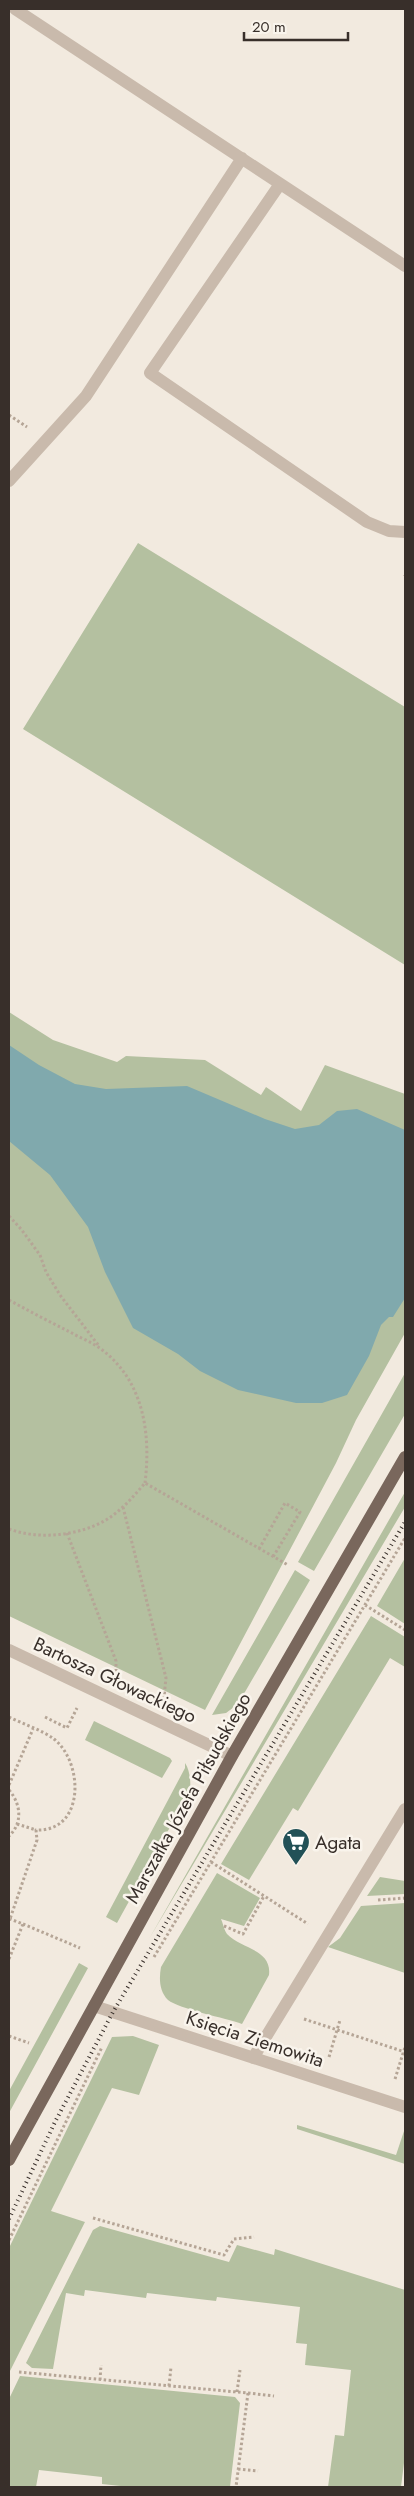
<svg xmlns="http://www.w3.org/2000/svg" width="414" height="2496" viewBox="0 0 414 2496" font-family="Jost,sans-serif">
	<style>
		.green { fill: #b4c0a0 }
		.water { fill: #80a9ad }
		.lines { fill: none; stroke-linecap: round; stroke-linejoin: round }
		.path { stroke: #b5a596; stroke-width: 3; stroke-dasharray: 2.5 2.5; stroke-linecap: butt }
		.minor { stroke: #c9baac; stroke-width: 12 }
		.major { stroke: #79675c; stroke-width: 12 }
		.rail { stroke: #382f2a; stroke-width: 4; stroke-dasharray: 1 4; stroke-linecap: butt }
		.labels { text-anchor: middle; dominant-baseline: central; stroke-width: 5; stroke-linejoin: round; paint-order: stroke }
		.street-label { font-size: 19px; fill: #382f2a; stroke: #f9f4ec }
		.poi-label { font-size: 19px; fill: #382f2a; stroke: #f9f4ec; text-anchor: start }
	</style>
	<rect width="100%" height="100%" fill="#f2eadf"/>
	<path class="green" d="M138,543L405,707V965L23,729Z
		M9,1012L53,1040L117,1062L126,1056L205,1060L261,1095L266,1087L301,1111L325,1065L405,1094V1333L356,1420L336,1463L205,1710L9,1616Z
		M405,1373V1414L314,1571L298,1562Z
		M405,1492V1507L149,1939Z
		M405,1558V1624L377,1606Z
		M295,1570L310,1580L238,1704L226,1713L212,1715Z
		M371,1616L405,1637V1667L390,1658L298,1811L293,1808L249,1880L221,1864Z
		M94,1721L170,1758L172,1761L162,1778L85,1740Z
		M185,1763C190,1770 191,1783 190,1791L117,1923L106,1917L185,1768Z
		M217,1873L260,1898L244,1926L221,1919C223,1923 224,1930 227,1934C241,1949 272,1949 269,1975L242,2024C226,2018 179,2009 168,2000C159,1991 159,1978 161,1967Z
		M380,1877L405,1881V1894L367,1896Z
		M405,1903V1973L328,1947L340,1938L361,1906Z
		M79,1963L88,1968L9,2113V2091Z
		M133,2036L159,2045L139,2095L112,2088L51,2211L85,2222L9,2373V2248L112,2037Z
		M297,2125L396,2155L405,2128V2164L297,2129Z
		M100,2226L229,2262L237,2245L274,2255L275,2249L405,2290V2455L401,2487H328L335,2435L344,2436L351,2370L305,2365L307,2344L296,2343L300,2307L217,2297L216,2301L147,2293L146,2298L85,2290L84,2296L66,2293L53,2369L32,2368L26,2363L93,2230Z
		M20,2376L235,2397L240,2403L230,2487H130L102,2484V2477L39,2470L36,2487H9V2399Z"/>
	<path class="water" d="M9,1045L39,1065L75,1084L106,1089L187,1086L265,1119L295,1129L319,1125L337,1111L357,1109L405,1130V1298L393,1317H389L381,1325L369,1356L347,1395L322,1403H296L238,1390L200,1371L178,1354L133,1328L105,1272L88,1227L50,1175L9,1141Z"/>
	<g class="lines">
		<path class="path" d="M9,415L27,427
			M405,576V575
			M9,1216L21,1229L40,1255L46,1272L60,1295L99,1346
			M9,1300C29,1311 50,1322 70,1332C80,1338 92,1342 101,1349C144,1381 151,1434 145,1483
			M123,1507L166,1678L164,1697
			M9,1529C39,1540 78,1536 106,1520C121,1511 133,1497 145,1483L288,1565
			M67,1533L116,1661V1675
			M259,1549L285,1503L300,1512L273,1557
			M365,1605L405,1630
			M9,1717C23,1724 42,1730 54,1739C84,1763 85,1832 36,1830L37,1840L10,1919
			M45,1717L67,1728L77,1708
			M9,1785L33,1729
			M9,1790C21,1804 23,1823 9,1836
			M17,1824L36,1830
			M211,1862L308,1924
			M378,1900L405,1898
			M23,1924L80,1948
			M224,1926L243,1934L264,1896
			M154,1957L405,1538
			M9,1959L23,1924L10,1919
			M304,2019L405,2052
			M9,2036L29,2043
			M329,2057L340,2020
			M395,2079L405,2047
			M93,2218L224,2255L234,2239L254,2237
			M9,2240L102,2047
			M19,2372L248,2393L236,2487
			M100,2380L101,2365
			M169,2386L171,2367
			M237,2392L240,2370
			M248,2393L274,2396
			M238,2469L258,2471"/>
		<path class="minor" d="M15,9L405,266
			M280,184L150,373L367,522L389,531L405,532
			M9,481L86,396L242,158
			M9,1650L232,1756
			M94,2006L405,2107
			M253,2058L405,1809"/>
		<path class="major" d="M9,2160L232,1756L405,1457"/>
		<path class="rail" d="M9,2219L55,2122L113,2012L405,1522"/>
	</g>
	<defs>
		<symbol id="supermarket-pin" viewBox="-11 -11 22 30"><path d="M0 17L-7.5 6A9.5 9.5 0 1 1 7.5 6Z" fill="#225157" stroke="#f9f4ec"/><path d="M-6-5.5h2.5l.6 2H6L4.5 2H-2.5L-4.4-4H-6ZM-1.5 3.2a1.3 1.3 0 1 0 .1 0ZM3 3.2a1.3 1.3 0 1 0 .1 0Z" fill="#fff"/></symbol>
	</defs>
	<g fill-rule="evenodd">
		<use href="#supermarket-pin" x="280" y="1826" width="32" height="43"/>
	</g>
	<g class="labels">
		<g class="street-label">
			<text transform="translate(115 1680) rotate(25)">Bartosza Głowackiego</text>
			<text transform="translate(188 1798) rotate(-61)">Marszałka Józefa Piłsudskiego</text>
			<text transform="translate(255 2039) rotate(18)">Księcia Ziemowita</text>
		</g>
		<g class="poi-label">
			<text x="315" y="1842">Agata</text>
		</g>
	</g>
	<rect width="414" height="2496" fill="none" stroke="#382f2a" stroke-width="20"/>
	<path d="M244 32v8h104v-8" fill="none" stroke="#382f2a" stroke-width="2.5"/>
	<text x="252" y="32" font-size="15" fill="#382f2a" stroke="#f9f4ec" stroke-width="4" paint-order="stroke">20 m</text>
</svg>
